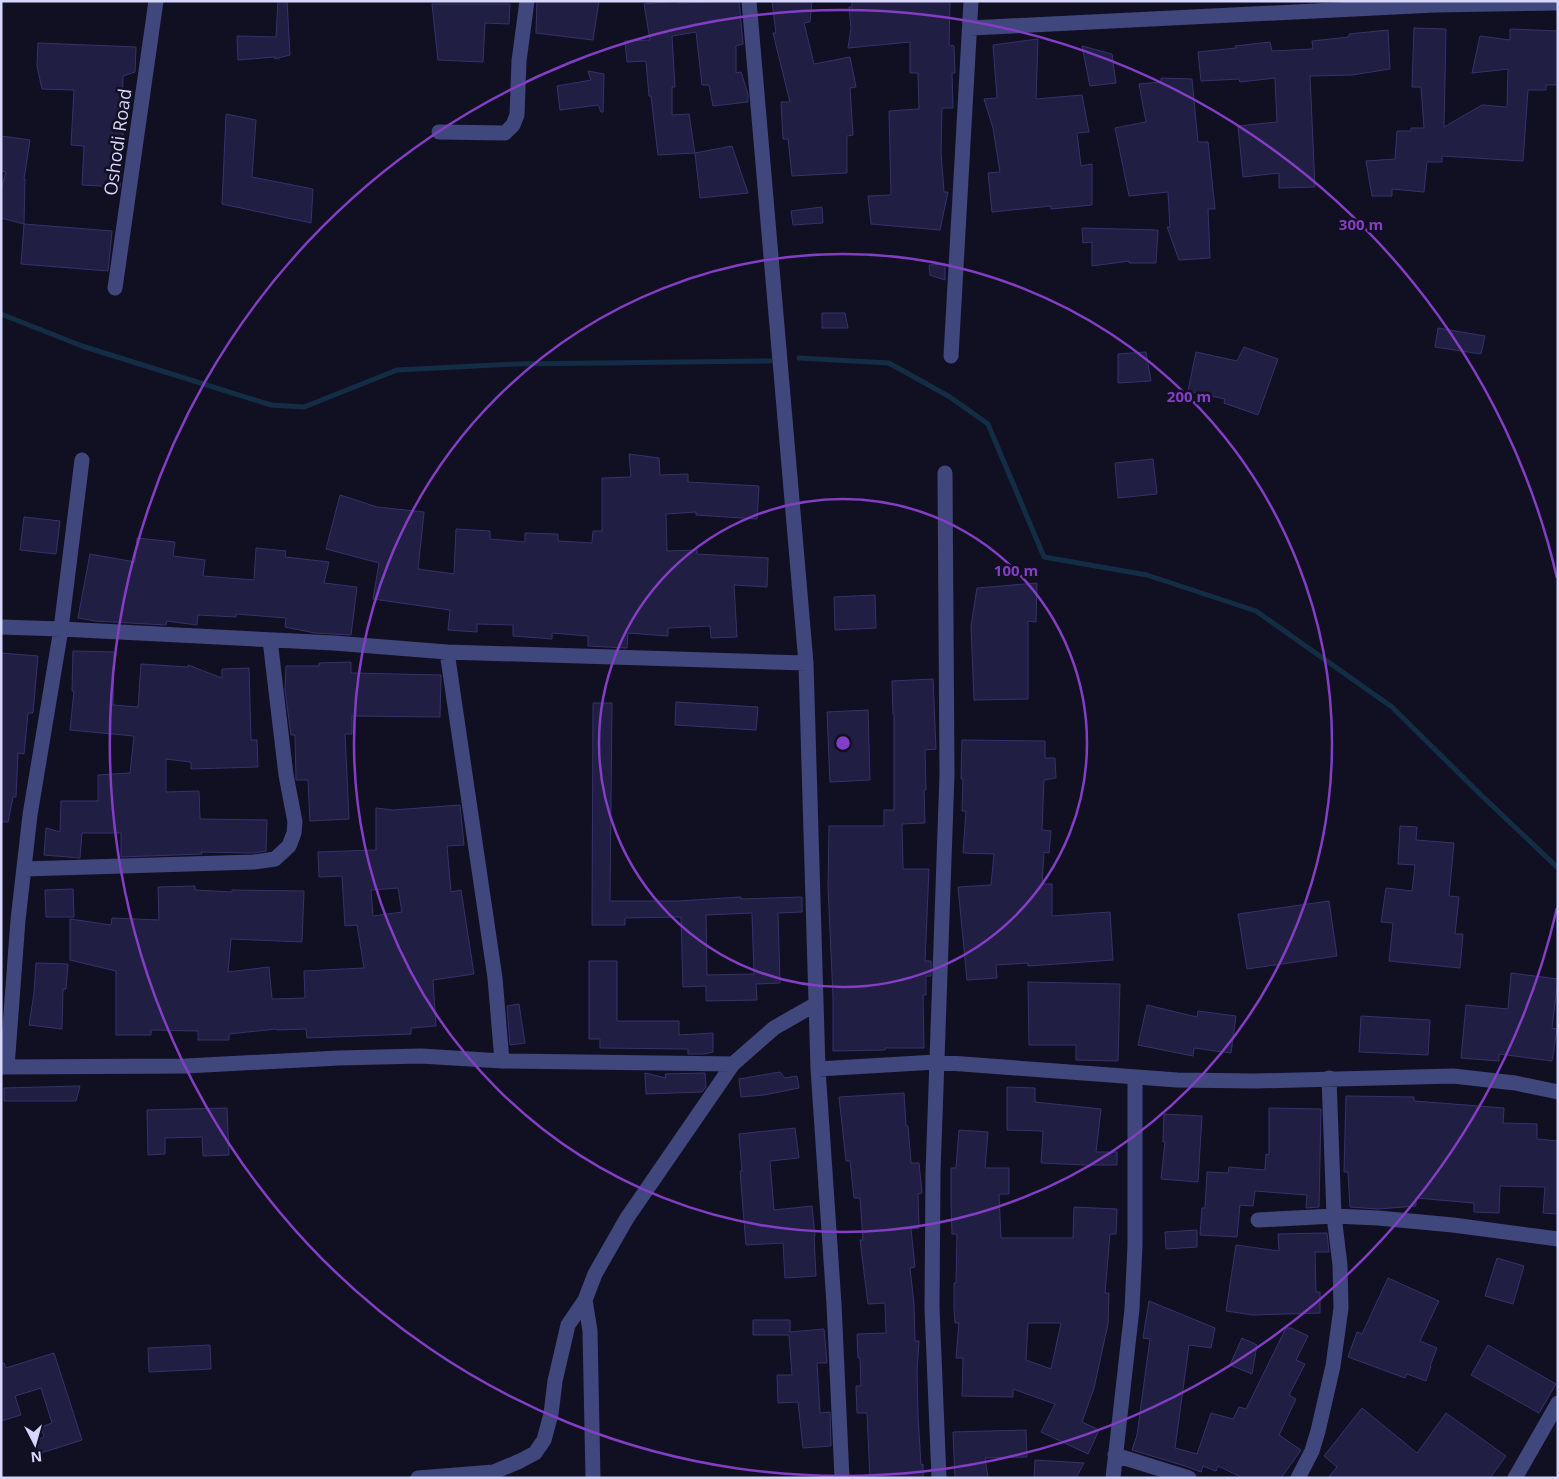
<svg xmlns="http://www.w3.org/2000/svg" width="1559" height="1479" viewBox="0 0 1559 1479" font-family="'Open Sans',sans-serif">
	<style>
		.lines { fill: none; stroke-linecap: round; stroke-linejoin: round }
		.stream { stroke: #132d44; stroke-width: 5 }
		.building { fill: #201e42; stroke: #35326c; fill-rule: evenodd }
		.minor { stroke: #40477d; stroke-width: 15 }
		.ring { fill: none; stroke: #843dc5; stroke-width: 2.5 }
		.labels { text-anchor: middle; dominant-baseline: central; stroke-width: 5; stroke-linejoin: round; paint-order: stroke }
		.street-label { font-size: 18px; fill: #d6d7fb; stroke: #111023 }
		.centre { fill: #843dc5; stroke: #111023; stroke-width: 2.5 }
		.ring-label { font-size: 15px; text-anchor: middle; font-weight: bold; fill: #843dc5; stroke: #111023; stroke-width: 5; stroke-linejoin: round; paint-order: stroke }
	</style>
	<rect width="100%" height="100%" fill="#111023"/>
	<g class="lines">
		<path class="stream" d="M1,314L82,346L271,405L304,407L397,370L516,364L770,361
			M799,358L889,363L950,397L988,424L1044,557L1147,575L1256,611L1392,707L1481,795L1558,868"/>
	</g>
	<path class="building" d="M278,1H287L290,55L275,59V57L238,60L237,36L276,37Z
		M537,1H599L593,40L536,33Z
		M676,1H679V3L739,1L743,44L736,46V73L741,72L748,94V102L713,106L709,85H702L696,32L672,36L675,87H672V115L689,114L695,153L658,155L651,96H649L646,61L627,62L625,41L650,40L644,4Z
		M772,1H812L810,22L804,23L814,64L850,57L856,87L850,88L853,135L847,136V173L792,176L788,139H783L781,102H790L773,33H776Z
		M852,1H950L949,45L954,46L955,73H952L953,108H942L941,153L944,192H948L940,230L871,224L868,196L891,195L889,111L919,109L918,73H910V42L848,48L851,28L849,7H852Z
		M432,4H510L509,24L485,23L483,62L438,60Z
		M1414,28L1446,29L1444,127L1482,105L1507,107L1508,69L1472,73L1480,36L1510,40V29L1558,31V85H1546V90H1528L1523,161L1442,156V162H1427L1424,192L1392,189V196H1372L1366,161L1395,159L1397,131H1411V128H1424L1421,87H1412Z
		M1388,30L1390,69L1352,75L1310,76L1315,187L1279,188V173L1243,177L1238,126L1277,122L1275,78L1240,82L1239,79L1201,81L1198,52L1236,48L1235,46L1270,42L1272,51L1313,49L1312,41L1349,37V34Z
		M1038,39L1036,99L1082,95L1089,132L1077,133L1081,166L1092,164V205L1051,209V206L992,212L988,173L1000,172L993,128L984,99L997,98L993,45Z
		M38,43L136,47L135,72L123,76L122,117H124L120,187L82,185L84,146L71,145L74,90L42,89L37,66Z
		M1082,46L1112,54L1116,83L1090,86Z
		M588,71L604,74L603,112H601L598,105L560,110L557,86L591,80Z
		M1161,78L1192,79L1198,142H1208L1215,209H1208L1210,258L1179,260L1167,227H1170L1168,192L1129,196L1115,128L1146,122L1139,84L1161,82Z
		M226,114L256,120L252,177L313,189L311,223L222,204Z
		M1,136L30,140L24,179H25L24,224L1,218V190L6,172L1,171Z
		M732,146L748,193L700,198L695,153Z
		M822,207L823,223L793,225L791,211Z
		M24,224L112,231L108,271L21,264Z
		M1082,228L1158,230L1156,263H1129V261L1092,266V242L1083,243Z
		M945,264V280L930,275L929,265Z
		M822,313H845L848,328H822Z
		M1438,328L1485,336L1481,354L1435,347Z
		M1244,347L1278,359L1258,415L1224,403L1225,399L1188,391L1196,352L1237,361Z
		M1146,352L1151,381L1118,383V354Z
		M629,454L659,458L660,475L688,474V482L759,486L757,519L696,515V512L666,514L667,551L697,550V554L768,558L767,587L734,585L737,637L711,638L710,626L668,628V636L628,633L627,648L588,646V636L552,633V639L513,636V625L477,624V632L448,630L450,610L373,599L379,563L326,549L340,495L377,507L424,512L418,569L454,574L456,529L490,531V539L525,542V533L558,534V541L592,543L593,531H602V478L631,477Z
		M1153,459L1157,494L1118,498L1115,463Z
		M24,517L60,521L56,554L20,550Z
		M137,538L175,542L173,556L205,560L203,576L254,580L256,548L286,551L285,557L329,562L324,583L357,587L351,635L315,633L285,627L286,618L236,614V617L198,615L197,625L167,621L166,625L95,621L78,618L90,554L135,562Z
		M1037,583L1036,622L1028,621V699L974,700L971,626L977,588Z
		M875,595L876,628L835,630L834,597Z
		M73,651L114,652L113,705L138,707L141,664L188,667V665L222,678V669L249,668L251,740H257L258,767L191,769V762L166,759V792L199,791L200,819L267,820L266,851L253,853L201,852L202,854L121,857V833H82L80,858L44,855L46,828L60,832L61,801H98V775L130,773L134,736L70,730L74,691H72Z
		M1,653L38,656L33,713H28L24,754L18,753L16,797H13L8,822H1Z
		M351,662V673L441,675L440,717L352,716V734H345L349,819L310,821L308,780H296L295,735H291L285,690L286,666H319V663Z
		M933,679L936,749L925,750L926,790H924L925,823L902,824L903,869H929L925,961H931V976H926V995H923L924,1048H885V1050L833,1051V997L828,887L829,826H884V810H894V714H893L892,681Z
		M676,702L758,707L756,730L675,725Z
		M593,703H612L610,901H679L741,897V899L802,897V912L778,913L780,983L756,984L757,1000L706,1001V986L683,987L681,917L625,918V925H592ZM752,913L754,974L707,975L706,915Z
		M868,710L870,780L830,782L827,712Z
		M962,740L1045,741V758H1055L1056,778L1044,780L1042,830L1051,831L1049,853L1044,852L1042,884H1052V916L1110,912L1113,960L1028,966V963L996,965L997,978L967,980L958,887L991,885L994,854L963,853L966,811H962L963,779H961Z
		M460,805L464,845L447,846L451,892L461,890L474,974L433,980L436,1026L411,1028V1034L307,1038L306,1029L277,1030L276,1029L229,1034V1040H198V1031L151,1030V1035H116V971L70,960V919L111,925L112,918L159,920L158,887L195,886V890L232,892V890L304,891L302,942L231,939L228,972L269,967L272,999L305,998L304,971L364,968L357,925L345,926L342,876L319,877L318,852L376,850V808L393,810ZM398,888L402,912L373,916L371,890Z
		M1400,826L1417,827L1416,840L1454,843L1449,896L1459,897L1455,934H1463L1460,968L1389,961L1393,923L1381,922L1386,888L1412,891L1415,865L1398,864Z
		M73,889L74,917H46L45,890Z
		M1329,901L1337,956L1247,969L1238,914Z
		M589,961H617V1021H679V1035L713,1033V1052L704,1054H688V1049L600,1048V1039H589Z
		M36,963L68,964L66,989H63L62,1029L29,1025L34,993Z
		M1511,973L1558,979L1552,1028L1557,1029L1552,1061L1499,1054V1061L1461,1058L1466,1005L1508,1009Z
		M1028,982L1120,984L1118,1061L1076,1060V1045H1029Z
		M519,1004L525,1043L510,1045L507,1006Z
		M1147,1005L1197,1017L1198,1011L1236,1016L1231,1053L1194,1048L1193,1056L1138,1045Z
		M1361,1016L1430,1020L1428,1055L1359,1052Z
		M780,1072L785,1078L797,1076L799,1088L764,1095L741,1097L739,1079Z
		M645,1073L666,1078L665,1074L705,1073L706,1087L702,1092L646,1094Z
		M80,1086L76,1101H4V1088Z
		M1007,1087L1035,1088V1102L1101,1109L1096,1152H1117V1165H1086L1041,1163L1043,1131L1007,1130Z
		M904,1093L906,1126H908L911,1163H919L922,1193L918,1194L919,1228L911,1229L915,1267L910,1268L914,1304L915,1341H919L917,1372L918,1416L921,1465L923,1464V1478H870L867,1413H857L856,1386H861L860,1358H858L857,1334L886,1333L885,1303L868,1304L860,1240H863L860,1198H854L850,1161H846L839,1097Z
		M1346,1096L1414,1097V1101L1504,1108L1503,1123L1537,1124V1139L1558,1141V1214L1543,1213L1545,1187L1500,1186L1499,1213L1474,1212V1203L1416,1198V1206L1378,1209L1350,1207L1348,1172H1344Z
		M227,1108L229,1155L203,1156L202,1137L165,1138V1154L148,1155L147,1110Z
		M1269,1108L1321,1109L1319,1207L1306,1208L1307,1195L1255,1191L1253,1206L1240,1205L1237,1237L1200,1235L1202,1208H1205L1207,1172L1228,1173L1229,1167L1265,1170L1266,1154L1269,1155Z
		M1164,1114L1202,1116L1198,1182L1161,1179L1165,1142H1163Z
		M795,1128L799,1158L770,1161L774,1210L812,1206L815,1236H814L816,1276L785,1278L783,1243L746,1245L740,1171H742L739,1134Z
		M959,1130L988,1132L985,1168H1009V1194H999L1001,1238H1073L1074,1207L1117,1209L1116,1234H1110L1105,1293H1109L1108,1324L1094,1388L1082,1422L1099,1430L1088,1454L1041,1432L1055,1404L1013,1389V1397L962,1396L963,1358H956L959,1323H955L954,1308V1283H956L957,1234H952L951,1205V1168H956ZM1028,1323H1061L1051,1369L1026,1360Z
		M1197,1230V1247L1166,1249L1165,1232Z
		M1327,1233L1329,1252H1315L1316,1292H1320V1313L1253,1315L1226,1311L1236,1245L1279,1251L1278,1234Z
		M1497,1258L1524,1266L1513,1304L1485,1296Z
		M1388,1278L1439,1301L1420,1341L1437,1348L1430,1366H1431L1426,1381L1407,1374L1405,1378L1348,1357L1357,1332L1362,1334Z
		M1149,1301L1215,1328L1211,1348L1189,1345L1175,1448L1197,1454L1211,1413L1233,1419L1239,1407L1246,1409L1286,1328H1291L1308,1336L1296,1360L1305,1364L1289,1395L1296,1399L1279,1435L1301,1450L1281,1478H1243L1218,1466L1216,1471L1203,1466L1201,1472L1185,1466L1132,1450L1137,1435L1150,1339L1143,1338Z
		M753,1320H790V1332L824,1329L827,1363H817L820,1413L830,1412L831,1446L803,1448L798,1402L778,1403L777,1375H792L789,1335H753Z
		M1242,1338L1257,1345L1252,1374L1230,1365Z
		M210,1345L211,1369L149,1372L148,1348Z
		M1488,1345L1556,1384L1539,1413L1471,1375Z
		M54,1353L82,1440L38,1454L33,1441L44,1437L41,1427L52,1423L41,1388L15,1396L21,1415L1,1421V1363H4L6,1368Z
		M1362,1408L1417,1453L1446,1413L1506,1456L1490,1478H1328L1337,1467L1324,1456Z
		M1026,1430L1027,1457L985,1458L988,1478H955L953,1432Z
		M1035,1460L1084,1463L1076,1478H1034Z"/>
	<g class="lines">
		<path class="minor" d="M749,1L806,663L818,1069L834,1304L842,1478
			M970,28L1435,5L1558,3
			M439,132L505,133L513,125L517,115L519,61L527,1
			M115,288L156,1
			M951,356L971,1
			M1,627L61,629L334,643L447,652L806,663
			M447,652L495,978L502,1061
			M24,869L254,862L275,859L289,846L294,833L295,822L286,775L270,640
			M1,1067L186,1066L339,1058L421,1056L502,1061L733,1064L774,1028L816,1004
			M7,1067L18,920L30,815L61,629L82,460
			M818,1069L936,1062L1177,1080L1256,1081L1453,1076L1515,1083L1558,1092
			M1258,1220L1334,1216L1378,1218L1453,1225L1558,1239
			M1115,1455L1189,1478
			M418,1478L494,1472L520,1461L535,1453L544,1440L551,1414L555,1381L568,1325L585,1300
			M593,1478L590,1331L585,1300L595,1274L627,1218L733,1064
			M939,1478L932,1308L933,1173L947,774L945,473
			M1113,1478L1132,1309L1135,1245V1077
			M1298,1478L1312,1451L1318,1431L1333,1366L1341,1308L1340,1265L1334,1216L1329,1078
			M1515,1478L1558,1403"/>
	</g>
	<g class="ring">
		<circle cx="843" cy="743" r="244"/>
		<circle cx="843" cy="743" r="489"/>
		<path d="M1557 908A733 733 0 1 1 1557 578"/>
	</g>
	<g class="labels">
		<g class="street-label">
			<text transform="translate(117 142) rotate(-82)">Oshodi Road</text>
		</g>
	</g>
	<circle cx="843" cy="743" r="8" class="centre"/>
	<g class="ring-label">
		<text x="1361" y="230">300 m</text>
		<text x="1189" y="402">200 m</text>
		<text x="1016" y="576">100 m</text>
	</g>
	<rect width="1559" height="1479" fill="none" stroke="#d6d7fb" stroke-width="5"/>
	<g transform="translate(35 1444) rotate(174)" stroke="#111023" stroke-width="4" paint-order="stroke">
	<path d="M0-4L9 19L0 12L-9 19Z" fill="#d6d7fb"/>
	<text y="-8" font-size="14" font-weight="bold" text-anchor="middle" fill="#d6d7fb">N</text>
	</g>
</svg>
